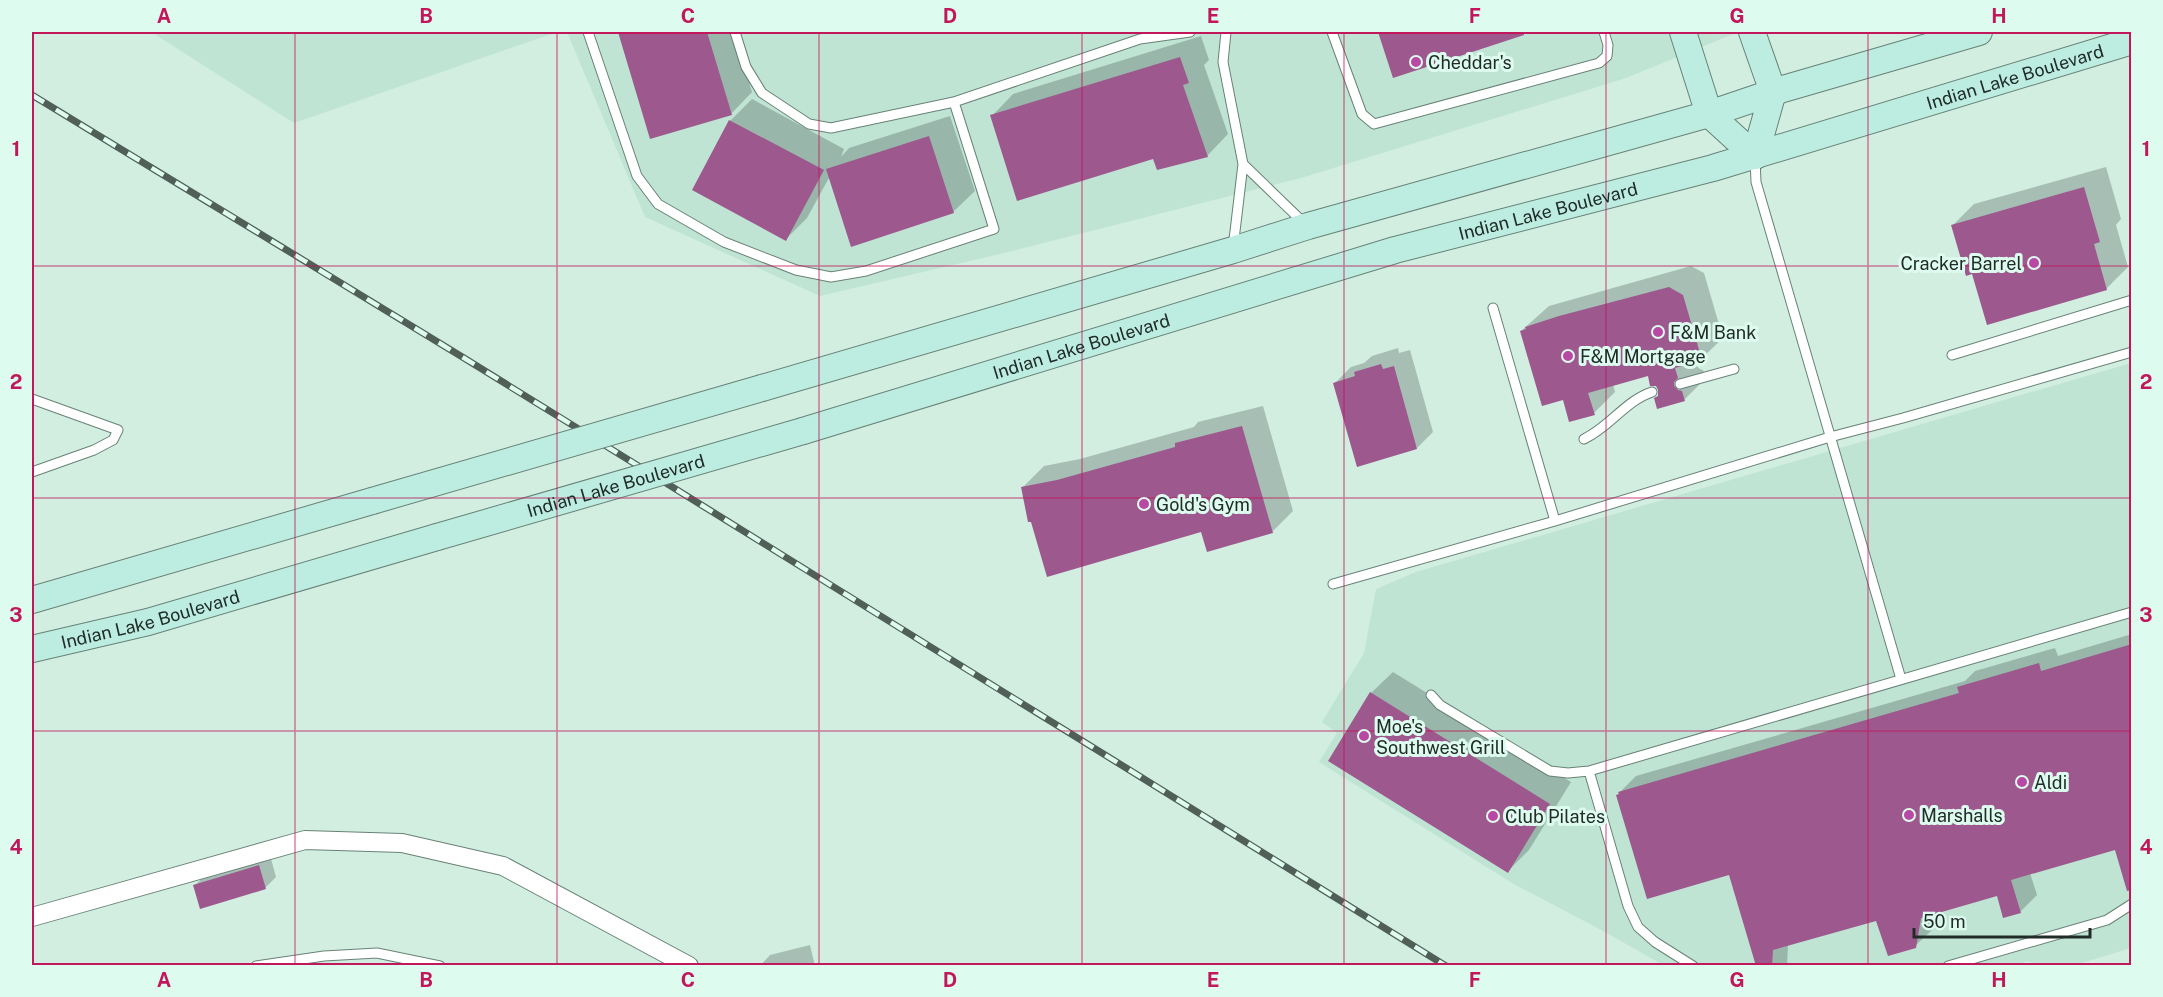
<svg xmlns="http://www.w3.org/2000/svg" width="2163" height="997" viewBox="0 0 2163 997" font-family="'Public Sans',sans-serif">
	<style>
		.built { fill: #bfe4d4 }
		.shadow { fill: #0003 }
		.building { fill: #9d588e }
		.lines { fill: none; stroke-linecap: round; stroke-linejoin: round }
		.lane-casing { stroke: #688277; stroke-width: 11 }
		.street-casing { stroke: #688277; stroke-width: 20 }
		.secondary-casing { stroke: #688277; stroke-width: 28 }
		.lane { stroke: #fff; stroke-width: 9 }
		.street { stroke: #fff; stroke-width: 18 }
		.secondary { stroke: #bcede0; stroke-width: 26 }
		.rail-casing { stroke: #506059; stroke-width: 7 }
		.rail { stroke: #defbef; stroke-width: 4.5; stroke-dasharray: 14; stroke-linecap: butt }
		.secondary-bridge-casing { stroke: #688277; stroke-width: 28; stroke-linecap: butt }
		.secondary-bridge { stroke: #bcede0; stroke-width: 26 }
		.grid { fill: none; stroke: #c2185b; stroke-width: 1.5; stroke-opacity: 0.55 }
		.poi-dot { fill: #b848a4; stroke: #defbef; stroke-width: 2 }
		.labels { text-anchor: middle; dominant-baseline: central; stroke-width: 6; stroke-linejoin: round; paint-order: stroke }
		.poi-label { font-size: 18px; fill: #212c28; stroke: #defbef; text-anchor: start }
		.street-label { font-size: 18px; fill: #212c28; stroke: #defbef }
		.neatline { fill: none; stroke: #c2185b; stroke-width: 2 }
		.grid-label { font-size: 20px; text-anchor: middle; font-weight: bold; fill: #c2185b }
	</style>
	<rect width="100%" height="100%" fill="#d1eee1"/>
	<path class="built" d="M155,32H557L294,123L156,35Z
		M567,32H1738L1626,78L1301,178L1004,253L820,296L645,217Z
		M2131,363V948L2072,966L2040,965L2027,961L2015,966L1663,965L1605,932L1512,883L1319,762L1337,733L1322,722L1364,653L1376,589L1416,572Z"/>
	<path class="shadow" d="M619,32H734L752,92L731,114L651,137Z
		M1380,32H1505L1493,44L1394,76Z
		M1201,36L1209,60L1204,65L1228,134L1207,156L1154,158L992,116L1013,94Z
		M752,99L844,149L841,157L849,148L950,116L975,191L953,212L830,176L807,218L786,239L694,190L730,121Z
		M2106,167L2121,219L2116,225L2128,267L2106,289L1973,273L1952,226L1974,204Z
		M1691,266L1704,273L1723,338L1701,359L1695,361V365L1700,369L1703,370L1706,378L1684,400L1659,396L1660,389L1649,374L1613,384L1615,392L1594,413L1564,398L1521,331L1549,306Z
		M1398,348L1399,353L1410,350L1433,432L1417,448L1335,383L1351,367L1364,363L1372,356Z
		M1263,406L1293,511L1272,532L1202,530L1023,487L1044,466L1080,459L1194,427L1198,422Z
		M2132,634V856L2116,849L2030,873L2037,895L2020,912L1998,894L1935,912L1932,930L1915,946L1877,919L1788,945L1787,966H1758L1730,873L1620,792L1636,776L1965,681L1975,671L2055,648L2058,656Z
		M1393,672L1571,782L1529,850L1508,871L1371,693Z
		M270,855L276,877L265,888L195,885L206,875Z
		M810,945L815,966H760L770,955Z"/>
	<path class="building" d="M618,32H707L732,115L650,139Z
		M1378,32H1524V35L1393,78Z
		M1180,57L1189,83L1183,85L1208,157L1157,170L1153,159L1017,201L990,115Z
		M729,120L824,170L786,241L692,190Z
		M929,136L954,213L851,247L826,169Z
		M2084,187L2100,242L2094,244L2107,290L1987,325L1972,274L1966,276L1951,225Z
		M1669,287L1683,295L1702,360L1675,368L1678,378L1674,382V386L1678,390L1682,391L1685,401L1657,409L1654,398L1658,396V390L1656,386H1650L1648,376L1588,393L1595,415L1569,422L1563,400L1542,406L1520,331L1526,329L1525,327L1559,316Z
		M1381,364L1383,369L1394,366L1417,449L1357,467L1333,383L1355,376L1354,372Z
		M1242,426L1273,533L1207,552L1201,532L1047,577L1031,522H1028L1021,487L1057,480L1175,447V443Z
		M2132,644V890L2127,891L2115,850L2011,880L2021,913L2003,918L1997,896L1921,918L1916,948L1888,956L1876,921L1773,950L1772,966H1756L1729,875L1647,899L1616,795L1619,794L1618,792L1959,693L1957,687L2039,663L2041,671Z
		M1370,692L1550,804L1508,873L1328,761Z
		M259,865L266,889L200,909L193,885Z"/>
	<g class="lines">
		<defs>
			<path id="lane" d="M588,32L637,176L658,204L724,242L796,270L831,277L866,271L994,229L954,102
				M735,32L746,67L762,93L809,124L831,128L954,102L1140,39L1190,32
				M1226,32L1223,62L1243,164L1233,248
				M1332,32L1362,114L1374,124L1599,63L1607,56L1608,45L1604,32
				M1755,158L1756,182L1901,679
				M1243,164L1306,225
				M1493,308L1555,521
				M1952,355L2132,300
				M1680,384L1734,369
				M32,399L118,430L113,440L94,450L32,472
				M1584,439C1610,427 1625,401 1652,392
				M1333,584L1555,521L1830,437L1903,418L2132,352
				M1431,695L1440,705L1550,771L1568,773L1589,771L2132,612
				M1589,771L1628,906L1638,927L1655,942L1693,966
				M256,966L324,956L377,953L440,966
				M1948,966L2107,920L2132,904"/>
			<path id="street" d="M32,917L305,840L402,843L503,866L689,966"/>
			<g id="secondary">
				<path d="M1683,32L1709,114L1755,156"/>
				<path d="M1752,32L1773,92L1755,156"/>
				<path d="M762,388L1233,250L1308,226L1709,114L1783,89L1979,32"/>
				<path id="s1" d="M803,431L1395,250L1713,168L2132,41"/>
				<path d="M32,600L372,501"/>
				<path id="s2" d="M32,649L148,622L437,537"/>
			</g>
		</defs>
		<use href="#lane" class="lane-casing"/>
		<use href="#street" class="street-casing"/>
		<use href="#secondary" class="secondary-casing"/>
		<use href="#lane" class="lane"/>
		<use href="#street" class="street"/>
		<use href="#secondary" class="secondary"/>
		<defs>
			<path id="rail" d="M32,95L464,358L1446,966"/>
		</defs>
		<use href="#rail" class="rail-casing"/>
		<use href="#rail" class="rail"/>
		<defs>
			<g id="secondary-bridge">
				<path d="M372,501L762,388"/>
				<path id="s3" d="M437,537L803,431"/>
			</g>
		</defs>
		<use href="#secondary-bridge" class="secondary-bridge-casing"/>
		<use href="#secondary-bridge" class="secondary-bridge"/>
	</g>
	<path class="grid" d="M295,32V966M557,32V966M819,32V966M1082,32V966M1344,32V966M1606,32V966M1868,32V966M32,266H2132M32,498H2132M32,731H2132"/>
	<g class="poi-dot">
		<circle cx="1416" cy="62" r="6"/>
		<circle cx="2034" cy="263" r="6"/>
		<circle cx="1658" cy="332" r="6"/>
		<circle cx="1568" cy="356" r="6"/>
		<circle cx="1144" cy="504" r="6"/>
		<circle cx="1364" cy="736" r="6"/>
		<circle cx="2022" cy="782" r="6"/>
		<circle cx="1909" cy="815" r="6"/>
		<circle cx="1493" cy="816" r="6"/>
	</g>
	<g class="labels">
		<g class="poi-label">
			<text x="1428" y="62">Cheddar's</text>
			<text x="2022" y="263" text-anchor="end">Cracker Barrel</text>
			<text x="1670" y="332">F&amp;M Bank</text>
			<text x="1580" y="356">F&amp;M Mortgage</text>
			<text x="1156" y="504">Gold's Gym</text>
			<text x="1376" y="726">Moe's<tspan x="1376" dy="21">Southwest Grill</tspan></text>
			<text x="2034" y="782">Aldi</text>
			<text x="1921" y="815">Marshalls</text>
			<text x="1505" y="816">Club Pilates</text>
		</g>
		<g class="street-label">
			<text stroke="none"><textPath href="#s1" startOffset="1263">Indian Lake Boulevard</textPath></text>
			<text stroke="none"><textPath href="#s1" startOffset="777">Indian Lake Boulevard</textPath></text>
			<text stroke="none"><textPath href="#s1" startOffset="291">Indian Lake Boulevard</textPath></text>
			<text stroke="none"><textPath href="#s3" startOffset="186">Indian Lake Boulevard</textPath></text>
			<text stroke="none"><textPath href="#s2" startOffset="122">Indian Lake Boulevard</textPath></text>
		</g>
	</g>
	<rect width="2163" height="997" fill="none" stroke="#defbef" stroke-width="66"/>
	<path d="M1914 928v9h176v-9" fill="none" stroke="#212c28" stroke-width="3"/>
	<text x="1923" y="928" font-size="18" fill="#212c28" stroke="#defbef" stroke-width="4.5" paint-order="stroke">50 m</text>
	<rect x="33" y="33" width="2097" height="931" class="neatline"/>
	<g class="grid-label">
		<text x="164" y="23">A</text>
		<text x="426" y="23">B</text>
		<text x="688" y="23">C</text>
		<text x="950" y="23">D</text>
		<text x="1213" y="23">E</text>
		<text x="1475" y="23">F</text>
		<text x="1737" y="23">G</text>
		<text x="1999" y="23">H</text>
		<text x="16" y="156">1</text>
		<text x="2146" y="156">1</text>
		<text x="16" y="389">2</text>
		<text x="2146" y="389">2</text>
		<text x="16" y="622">3</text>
		<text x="2146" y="622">3</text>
		<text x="16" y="854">4</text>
		<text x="2146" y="854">4</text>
		<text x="164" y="987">A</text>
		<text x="426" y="987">B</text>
		<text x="688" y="987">C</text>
		<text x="950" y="987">D</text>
		<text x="1213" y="987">E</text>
		<text x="1475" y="987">F</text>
		<text x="1737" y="987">G</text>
		<text x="1999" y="987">H</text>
	</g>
</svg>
